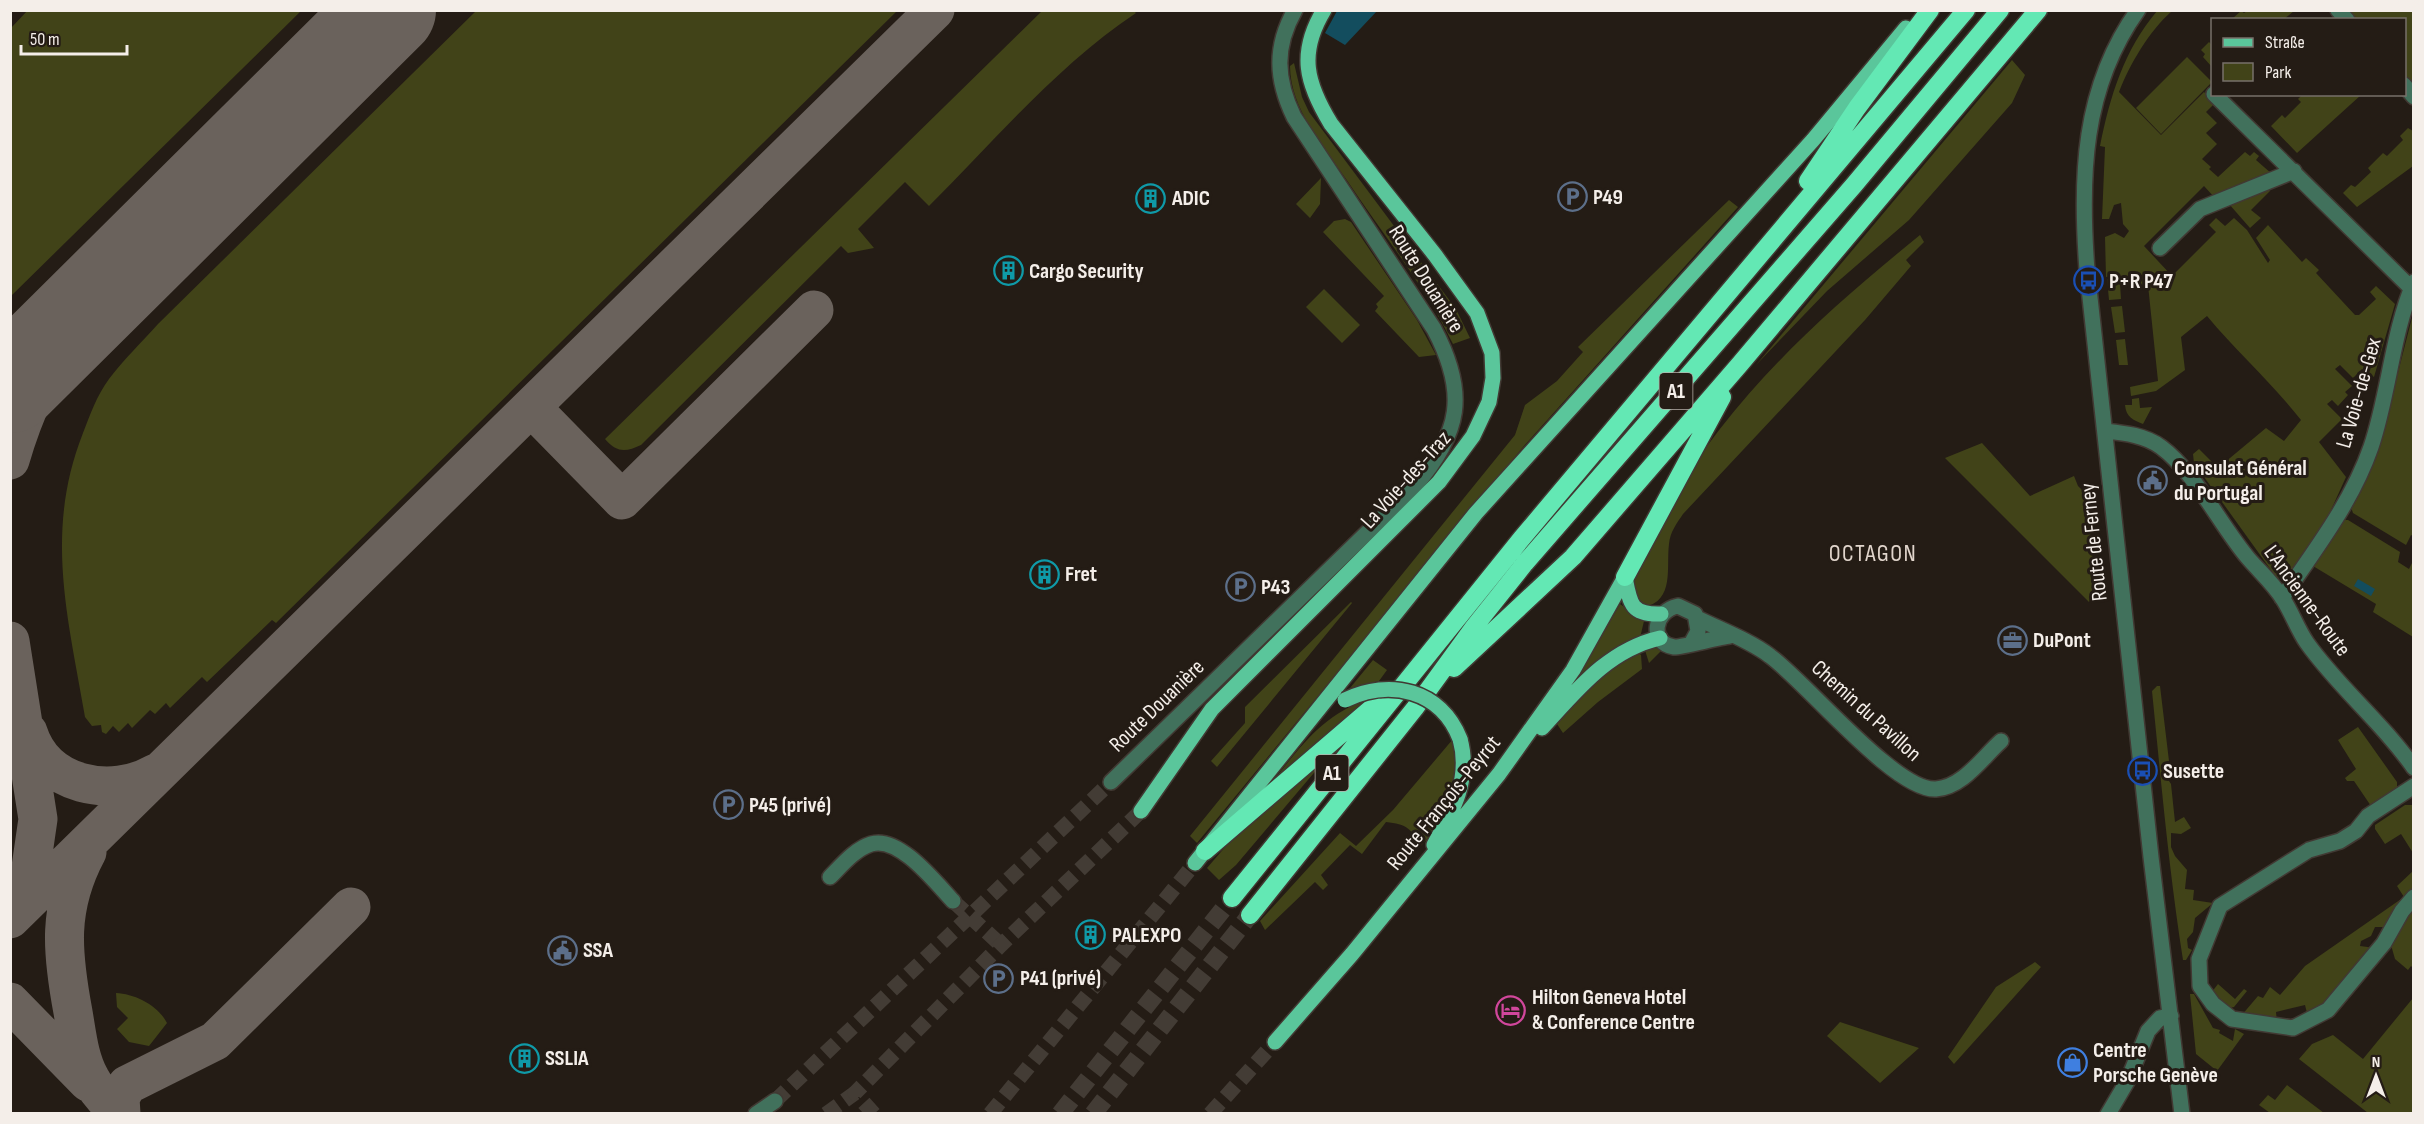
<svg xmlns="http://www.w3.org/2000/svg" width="2424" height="1124" viewBox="0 0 2424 1124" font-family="'Sofia Sans Condensed',sans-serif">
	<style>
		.green { fill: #414318 }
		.water { fill: #134d5e }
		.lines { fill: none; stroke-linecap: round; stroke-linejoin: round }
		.taxiway { stroke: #6a625c; stroke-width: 39 }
		.runway { stroke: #6a625c; stroke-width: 96 }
		.minor-tunnel { stroke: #433c35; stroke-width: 15; stroke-dasharray: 15 8; stroke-linecap: butt }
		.major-tunnel { stroke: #433c35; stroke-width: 15; stroke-dasharray: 15 8; stroke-linecap: butt }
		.highway-tunnel { stroke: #433c35; stroke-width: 18; stroke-dasharray: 18 9; stroke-linecap: butt }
		.minor-casing { stroke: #413933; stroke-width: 18 }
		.major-casing { stroke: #413933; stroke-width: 18 }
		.highway-casing { stroke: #413933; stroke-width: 21 }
		.minor { stroke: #41715c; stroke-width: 15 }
		.major { stroke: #5ac69b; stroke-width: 15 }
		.highway { stroke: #63e8b4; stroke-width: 18 }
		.major-bridge-casing { stroke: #413933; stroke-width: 18; stroke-linecap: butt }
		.major-bridge { stroke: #5ac69b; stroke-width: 15 }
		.labels { text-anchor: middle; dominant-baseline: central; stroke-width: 6; stroke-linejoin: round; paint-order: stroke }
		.shield { fill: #241c15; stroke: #b6afa9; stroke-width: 1.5 }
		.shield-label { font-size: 21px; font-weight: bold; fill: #f4eee9 }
		.poi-label { font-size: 22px; font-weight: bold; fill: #f4eee9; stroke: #241c15; text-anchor: start }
		.street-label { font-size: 22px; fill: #f4eee9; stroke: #241c15 }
		.neighbourhood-label { font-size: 24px; letter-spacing: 1.5px; fill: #e1d5cc; stroke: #241c15 }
	</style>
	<rect width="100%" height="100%" fill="#241c15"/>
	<path class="green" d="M28,10L301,11L11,296V28Z
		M1133,10L1136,13C1058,65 995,140 929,206L905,182L858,229L874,248L848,253L841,246L641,445C626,452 617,453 605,439L1042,11Z
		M476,11H897L276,623L272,620L207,682L202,677L170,708L166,703L155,714L150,710L132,728L128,723L119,732L113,726L106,734L102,732L101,725L92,726L85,717C68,617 44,532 83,433C90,415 97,395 109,379C123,360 142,342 158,324Z
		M2157,11H2172C2149,31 2130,64 2119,92L2161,135L2204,92L2215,103L2206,112L2217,123L2206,133L2217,144L2202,159L2211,167L2209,169L2218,177L2245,152L2250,156L2254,152L2259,156L2256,160L2272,174L2215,198L2204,186L2144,246L2172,276L2216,232L2209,225L2216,218L2225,226L2234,218L2247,230L2268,263L2270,260L2256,238L2268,225L2302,262L2306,258L2319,270L2316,273L2355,315H2359L2376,299L2370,292L2376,286L2395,304L2374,377L2362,369L2353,378L2340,365L2335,369L2352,386L2345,392L2348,395L2338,406L2332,400L2327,404L2342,419L2319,442L2346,477L2327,519L2288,580L2276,577L2194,463L2193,454L2199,449L2218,468L2266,428L2284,441L2301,420C2272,383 2237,352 2207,316L2181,337L2185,370L2156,391L2131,396L2130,387L2158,381L2148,285L2120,284L2121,299L2109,300L2107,279L2119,277L2118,275L2106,277L2105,237L2115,233L2124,238L2129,231L2123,224L2121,203L2114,205L2109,219H2102L2105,147L2100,146C2110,96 2124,50 2157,11Z
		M2241,11L2244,13L2247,11H2294L2284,19H2232Z
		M2347,11H2413V88L2405,76L2404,20L2354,19Z
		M2209,42L2212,45V67L2203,57L2205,54L2201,50Z
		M2187,57L2212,82L2161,134L2136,108Z
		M2012,60L2025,75L2012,103L1909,220L1827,291L1756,365Z
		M1294,63L1302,97L1309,112L1456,309L1470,338L1453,344C1425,286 1382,233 1346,179C1323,146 1290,108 1290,66Z
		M2302,95V94L2361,95L2297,153L2271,126L2282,115L2285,118L2301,102L2298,99Z
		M2408,128L2413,131V166L2357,207L2343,193L2351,185L2355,187L2371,172L2368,168L2383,153L2387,156L2403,140L2400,136Z
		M1321,178L1320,204L1310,218L1296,204Z
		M2267,187L2270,191L2251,210L2261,218L2250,228L2229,204Z
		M1729,200L1738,207L1524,446L1197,843L1190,836L1515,435L1525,405L1557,381L1583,352L1578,347Z
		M1345,219L1351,222L1417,320L1436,355L1419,357L1375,311L1378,307L1376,304L1384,296L1323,232L1334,221Z
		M1920,235L1924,242L1906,260L1911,266L1865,320L1683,514C1677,523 1670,532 1669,544C1666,567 1675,601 1644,607L1636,602C1628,564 1645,546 1663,514C1730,397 1817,319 1920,235Z
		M1324,289L1360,325L1342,343L1306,307Z
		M2122,306L2125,332L2115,333L2111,307Z
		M2413,314V536L2411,535L2406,545L2353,513L2350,504L2377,454Z
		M2125,339L2128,365H2119L2116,340Z
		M2139,398L2140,408L2152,407L2143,424C2133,420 2126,417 2125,405H2132V399Z
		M1982,443L2030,496L2074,476L2078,486L2086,494L2096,588L2089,602L1945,458Z
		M2341,520H2348L2400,552L2398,562L2409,569L2413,561V637L2373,612L2376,604L2313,566Z
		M1351,602L1352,603L1217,767L1211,761L1245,723V707Z
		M1620,604L1644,621L1640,638L1582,679L1577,678Z
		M1655,646L1663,649L1649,663L1644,647Z
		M1635,649L1641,655L1642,669L1598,702L1563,733L1557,724L1581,692Z
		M1373,660L1387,670L1379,681L1350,688Z
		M2157,686H2160L2169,761L2166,763L2169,769L2166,771L2170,776L2167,778L2171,784L2175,822L2184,817L2191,828L2181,834L2171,833V847L2175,856L2187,870L2185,889L2194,890L2193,900L2213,903L2195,918L2193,932L2187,939L2188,948L2192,950L2186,960H2183C2169,871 2161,781 2152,691Z
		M1372,697L1271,783C1304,743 1321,716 1372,697Z
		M2358,727L2397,782V788L2371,806L2354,781H2347L2345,778L2356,769L2338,740Z
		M1453,739C1463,783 1450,815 1419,848C1414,829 1406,824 1386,822L1362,854L1350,845L1321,875L1328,885L1323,890L1315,882L1265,930L1260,921L1340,833L1356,846L1393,810Z
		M1335,748L1236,865L1219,880L1207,868L1226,846L1224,842Z
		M2405,805H2413V853L2401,834L2385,844L2375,829V825Z
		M2413,871V889L2387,927H2375L2371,936L2361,941L2360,946L2375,948L2324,1006L2307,1013L2305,1005L2276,1012L2277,1022L2241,1016L2258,996L2263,998L2270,987L2280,995L2305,966L2404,897L2397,886Z
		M2413,904V968L2411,966L2408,970L2395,959L2391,945Z
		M2035,962L2041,967L1954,1064L1948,1057L1996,987Z
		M2218,984L2235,999L2244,989L2247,991L2234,1007L2230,1008L2211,993Z
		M116,993C135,994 158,1005 167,1023L149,1046L129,1042L117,1029L128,1018L117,1007Z
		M2190,994H2194L2213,1028L2220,1030L2219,1033L2233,1041L2235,1029L2244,1034L2217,1071L2196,1054Z
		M2413,998L2414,1110L2411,1113H2368L2299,1059L2312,1044L2333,1035L2363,1059Z
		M1840,1022L1919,1048L1880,1083L1827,1036Z
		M2287,1085L2324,1113H2270L2259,1105L2268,1095L2275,1100Z"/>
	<path class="water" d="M1337,11V10L1377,11L1345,45L1325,33Z
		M2358,579L2375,589L2371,596L2354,586Z"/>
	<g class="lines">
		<path class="taxiway" d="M531,407L622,500L814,310
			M10,460C42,349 89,305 169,228
			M10,641L38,819L30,874L16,905
			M28,732C45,786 111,799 156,773
			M87,852C57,908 62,953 73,1012C77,1035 79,1058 90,1078C97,1092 109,1103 119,1114
			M10,919L935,10
			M10,1002L88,1082
			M121,1114L120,1098L127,1085L215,1041L351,907"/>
		<path class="runway" d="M10,385L388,10"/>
		<path class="minor-tunnel" d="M953,901L1001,945
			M775,1101L1111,782
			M826,1114L855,1093"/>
		<path class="major-tunnel" d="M874,1114L855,1093L1001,945L1141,811
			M990,1114L1195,863
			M1210,1114L1275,1042"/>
		<path class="highway-tunnel" d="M1060,1114L1232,898
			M1093,1114L1250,915"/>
		<defs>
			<path id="minor" d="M2138,10C2082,88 2080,178 2087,270L2151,857L2182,1114
				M2338,10L2347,20
				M2404,85L2414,97
				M2214,94L2411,288
				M2160,248L2200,209L2294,171
				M2105,431C2124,433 2145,435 2161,447C2195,472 2220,525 2248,558C2260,572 2273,583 2283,599C2292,613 2298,630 2307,643C2339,688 2382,722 2414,768
				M2282,598C2315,550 2352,502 2371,447C2389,394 2392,334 2414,282
				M1697,618C1719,629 1751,641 1770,656C1806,682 1896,792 1936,789C1963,787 1982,758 2001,741
				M1692,642L1698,631L1695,614L1678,606C1653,611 1649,643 1674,647C1680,648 1719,637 1730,636
				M1111,782L1414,487C1461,433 1468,393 1434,329L1294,117C1276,80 1274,47 1295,10
				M2414,786L2368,816L2356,831L2340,841L2309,850L2220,906L2199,959L2200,986L2213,1004L2232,1019L2293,1028L2328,1010L2384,943L2402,911L2414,897
				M830,877C842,865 855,849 871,844C899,835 936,883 953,901
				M756,1114L775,1101
				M2108,1114L2128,1080L2148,1031L2160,1018L2171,1016"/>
			<path id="major" d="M1625,577C1630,604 1631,615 1661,614
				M1542,728C1577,690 1608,650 1660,638
				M1141,811L1212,709L1439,482L1473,436L1489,402L1493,378L1492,353L1477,313L1435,255L1331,124C1306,83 1298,53 1324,10
				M1434,845C1453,811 1471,778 1460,739
				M1195,863L1476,513L1813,140L1906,28
				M1275,1042L1352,954L1499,774L1573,670L1625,577"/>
			<path id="highway" d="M1808,181L1857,108L1930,10
				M1625,577L1722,397
				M1454,668L1573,557L1740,364L2038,10
				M1205,851L1375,705
				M1232,898L1522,538L1966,10
				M1250,915L1415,708L1474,627L1525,563L1854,185L2000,10"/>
		</defs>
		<use href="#minor" class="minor-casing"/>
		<use href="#major" class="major-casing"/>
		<use href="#highway" class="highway-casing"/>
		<use href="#minor" class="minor"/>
		<use href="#major" class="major"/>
		<use href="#highway" class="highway"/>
		<defs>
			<path id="major-bridge" d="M1345,700C1390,678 1441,690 1460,739"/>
		</defs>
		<use href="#major-bridge" class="major-bridge-casing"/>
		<use href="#major-bridge" class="major-bridge"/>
	</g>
	<defs>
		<symbol id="parking-ring" viewBox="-11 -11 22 22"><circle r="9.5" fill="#241c15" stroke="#5c6f8a" stroke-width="1.5"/><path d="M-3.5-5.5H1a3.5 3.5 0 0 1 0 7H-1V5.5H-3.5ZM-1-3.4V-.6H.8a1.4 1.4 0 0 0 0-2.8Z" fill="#5c6f8a"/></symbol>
		<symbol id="building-ring" viewBox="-11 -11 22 22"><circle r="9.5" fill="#241c15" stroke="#0f9aa8" stroke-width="1.5"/><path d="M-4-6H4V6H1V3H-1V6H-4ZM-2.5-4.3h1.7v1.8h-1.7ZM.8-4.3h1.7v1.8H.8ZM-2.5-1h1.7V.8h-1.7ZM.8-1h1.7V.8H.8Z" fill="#0f9aa8"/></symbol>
		<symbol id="bus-ring" viewBox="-11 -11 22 22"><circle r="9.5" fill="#241c15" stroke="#1a4fb4" stroke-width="1.5"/><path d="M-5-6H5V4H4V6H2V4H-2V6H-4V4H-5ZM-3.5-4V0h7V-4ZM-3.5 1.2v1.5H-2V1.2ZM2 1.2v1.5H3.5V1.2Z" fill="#1a4fb4"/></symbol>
		<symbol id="civic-ring" viewBox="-11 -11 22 22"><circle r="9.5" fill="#241c15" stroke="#5c6f8a" stroke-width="1.5"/><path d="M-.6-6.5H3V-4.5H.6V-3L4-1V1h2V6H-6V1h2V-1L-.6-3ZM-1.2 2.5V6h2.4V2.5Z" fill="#5c6f8a"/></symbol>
		<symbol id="office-ring" viewBox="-11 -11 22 22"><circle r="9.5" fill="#241c15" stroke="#5c6f8a" stroke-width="1.5"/><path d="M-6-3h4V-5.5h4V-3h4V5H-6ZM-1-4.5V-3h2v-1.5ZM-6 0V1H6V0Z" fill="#5c6f8a"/></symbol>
		<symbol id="hotel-ring" viewBox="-11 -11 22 22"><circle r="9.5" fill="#241c15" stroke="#d1479c" stroke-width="1.5"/><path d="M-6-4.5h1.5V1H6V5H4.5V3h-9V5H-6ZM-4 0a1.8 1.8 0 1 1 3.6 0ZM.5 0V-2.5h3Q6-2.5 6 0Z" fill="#d1479c"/></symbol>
		<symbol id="shop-ring" viewBox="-11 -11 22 22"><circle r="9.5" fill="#241c15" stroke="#3f7fe0" stroke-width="1.5"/><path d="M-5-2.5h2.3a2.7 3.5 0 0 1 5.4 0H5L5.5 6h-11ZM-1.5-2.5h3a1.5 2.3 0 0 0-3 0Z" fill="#3f7fe0"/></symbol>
	</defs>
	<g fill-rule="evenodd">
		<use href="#parking-ring" x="1556" y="180" width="33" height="33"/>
		<use href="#building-ring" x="1134" y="182" width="33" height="33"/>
		<use href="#building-ring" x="992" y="254" width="33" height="33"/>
		<use href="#bus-ring" x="2072" y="264" width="33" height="33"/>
		<use href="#civic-ring" x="2136" y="464" width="33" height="33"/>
		<use href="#building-ring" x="1028" y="558" width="33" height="33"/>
		<use href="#parking-ring" x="1224" y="570" width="33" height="33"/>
		<use href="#office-ring" x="1996" y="624" width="33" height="33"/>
		<use href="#bus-ring" x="2126" y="754" width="33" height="33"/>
		<use href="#parking-ring" x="712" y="788" width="33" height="33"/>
		<use href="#building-ring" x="1074" y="918" width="33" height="33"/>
		<use href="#civic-ring" x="546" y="934" width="33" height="33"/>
		<use href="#parking-ring" x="982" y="962" width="33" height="33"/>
		<use href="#hotel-ring" x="1494" y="994" width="33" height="33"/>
		<use href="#building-ring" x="508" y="1042" width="33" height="33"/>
		<use href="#shop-ring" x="2056" y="1046" width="33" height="33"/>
	</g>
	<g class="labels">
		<g class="shield">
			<rect x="1659.5" y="373" width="33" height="36" rx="4.5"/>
			<rect x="1315.5" y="755" width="33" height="36" rx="4.5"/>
		</g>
		<g class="shield-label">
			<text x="1676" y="391">A1</text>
			<text x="1332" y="773">A1</text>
		</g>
		<g class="poi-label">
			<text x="1593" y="197">P49</text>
			<text x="1172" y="198">ADIC</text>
			<text x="1029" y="271">Cargo Security</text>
			<text x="2109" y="281">P+R P47</text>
			<text x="2174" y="468">Consulat Général<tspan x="2174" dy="25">du Portugal</tspan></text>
			<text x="1065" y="574">Fret</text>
			<text x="1261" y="587">P43</text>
			<text x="2033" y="640">DuPont</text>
			<text x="2163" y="771">Susette</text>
			<text x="749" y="805">P45 (privé)</text>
			<text x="1112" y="935">PALEXPO</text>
			<text x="583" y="950">SSA</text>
			<text x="1020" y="978">P41 (privé)</text>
			<text x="1532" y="997">Hilton Geneva Hotel<tspan x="1532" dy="25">&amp; Conference Centre</tspan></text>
			<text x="2093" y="1050">Centre<tspan x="2093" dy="25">Porsche Genève</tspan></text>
			<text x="545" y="1058">SSLIA</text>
		</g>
		<g class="street-label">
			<text transform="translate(1426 279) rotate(58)">Route Douanière</text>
			<text transform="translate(2359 393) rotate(-74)">La Voie-de-Gex</text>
			<text transform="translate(1406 480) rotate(-48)">La Voie-des-Traz</text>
			<text transform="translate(2094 542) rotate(-96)">Route de Ferney</text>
			<text transform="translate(2307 601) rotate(54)">L'Ancienne-Route</text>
			<text transform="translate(1157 706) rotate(-44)">Route Douanière</text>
			<text transform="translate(1866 711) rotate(42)">Chemin du Pavillon</text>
			<text transform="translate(1444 803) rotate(-51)">Route François-Peyrot</text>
		</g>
		<g class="neighbourhood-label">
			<text x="1873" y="553">OCTAGON</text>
		</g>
	</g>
	<rect width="2424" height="1124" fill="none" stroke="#f4eee9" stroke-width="24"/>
	<rect x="2211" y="18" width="195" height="78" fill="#241c15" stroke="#77706a" stroke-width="1.5"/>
	<rect x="2223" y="38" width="30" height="9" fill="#5ac69b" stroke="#77706a" stroke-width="1.5"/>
	<text x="2265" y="48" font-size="18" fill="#f4eee9">Straße</text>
	<rect x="2223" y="63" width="30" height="18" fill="#414318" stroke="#77706a" stroke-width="1.5"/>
	<text x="2265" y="78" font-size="18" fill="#f4eee9">Park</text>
	<g transform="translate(2376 1076)" stroke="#241c15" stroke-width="4.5" paint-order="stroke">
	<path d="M0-4.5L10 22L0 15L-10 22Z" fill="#f4eee9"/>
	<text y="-9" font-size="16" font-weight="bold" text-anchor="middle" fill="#f4eee9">N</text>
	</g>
	<path d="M21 45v9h106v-9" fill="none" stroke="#f4eee9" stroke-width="3"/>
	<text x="30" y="45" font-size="18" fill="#f4eee9" stroke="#241c15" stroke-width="4.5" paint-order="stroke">50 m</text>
</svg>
